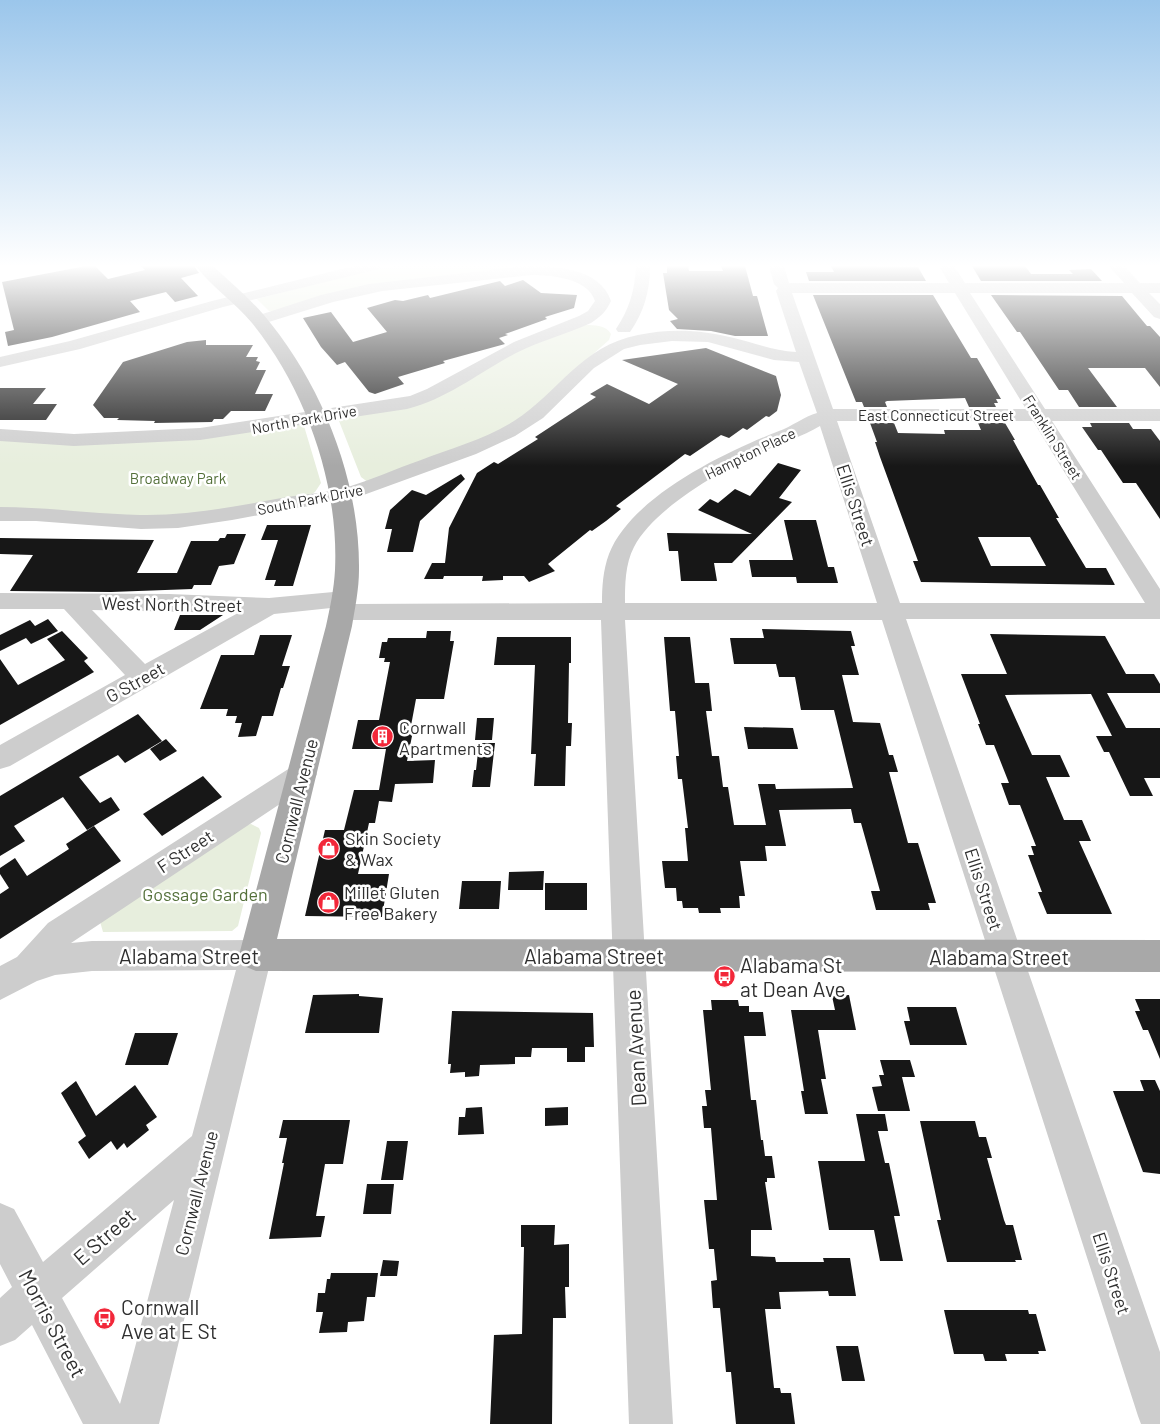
<svg xmlns="http://www.w3.org/2000/svg" width="1160" height="1424" viewBox="0 0 1160 1424" font-family="Barlow,sans-serif">
	<style>
		.green { fill: #e7eedd }
		.building { fill: #171717; fill-rule: evenodd }
		.lines { fill: none; stroke-linecap: round; stroke-linejoin: round }
		.minor { fill: #cdcdcd; fill-rule: evenodd }
		.major { fill: #a8a8a8; fill-rule: evenodd }
		.labels { text-anchor: middle; dominant-baseline: central; stroke-width: 5; stroke-linejoin: round; paint-order: stroke }
		.far-street-label { font-size: 15px; fill: #303030; stroke: #fff }
		.far-park-label { font-size: 15px; fill: #54703a; stroke: #fff }
		.street-label { font-size: 18px; fill: #303030; stroke: #fff }
		.poi-label { font-size: 18px; fill: #303030; stroke: #fff; text-anchor: start }
		.park-label { font-size: 18px; fill: #54703a; stroke: #fff }
		.near-street-label { font-size: 21px; fill: #303030; stroke: #fff }
		.near-poi-label { font-size: 21px; fill: #303030; stroke: #fff; text-anchor: start }
	</style>
	<rect width="100%" height="100%" fill="#fff"/>
	<path class="green" d="M395,266H510L506,270L431,278L274,311H269L257,299L370,270Z
		M585,325C595,325 606,325 611,334L609,340L566,378L555,391L502,432L369,483L361,477L339,421L340,418L399,408L501,357Z
		M300,424L304,426L321,483L315,492L309,496L170,517L0,510V439Z
		M251,824L259,828L261,833L238,926L232,931L103,932L99,918L240,826Z"/>
	<path class="building" d="M86,266H95L108,279L145,270L141,266H194L199,273L181,278L198,296L175,302L166,292L130,301L140,312L52,337L8,346L5,332L14,330L2,282Z
		M667,266H688L689,271H723L721,266H745L753,296H757L768,336H735L711,331L677,329L670,321L678,319L669,310L663,273H667Z
		M831,266L918,267L926,281H809L806,272H834Z
		M972,266H1025L1031,274H1073L1069,270L1091,269L1102,281H981Z
		M523,280L541,293L577,295L574,308L545,317L547,319L505,334L508,335L499,338L505,344L443,361L445,363L398,377L404,384L375,394L369,392L345,362L337,365L321,347L303,318L331,312L353,342L387,332L367,308L395,300L403,301L428,295L430,298L500,281L505,286Z
		M813,295H933L971,358H977L1001,399H996L998,403H994L996,407H969L965,398L887,401L885,402L887,407H864L862,402H856Z
		M991,295L1122,296L1147,326H1150L1160,337V387L1145,368H1088L1117,407H1079L1068,390H1059L1020,332H1017Z
		M206,340V345H253L246,357H258L256,361L260,362L256,370H266L255,394H273L265,411H231L223,419H214L212,422L154,423L155,421L117,420L119,418H104L93,405L123,362L187,342Z
		M706,348L776,376L781,395L777,411L769,417L766,416L747,430L743,428L729,438L721,435L690,456L685,454L616,506L621,509L606,521L592,531L590,530L548,564L555,571L529,582L524,576H503V580L482,581L483,576H444L443,579H424L432,563H445L449,528L477,473L494,462L498,464L538,439L535,437L596,397L590,394L607,384L649,404L678,384L622,360Z
		M0,388H46L33,404H57L46,420H0Z
		M870,423H894L898,433L945,434L944,430H981L978,423H1005L1015,440H1013L1038,485H1040L1059,518H1056L1086,568H1106L1115,585L921,582L913,561H918L880,457L875,442H877ZM978,537H1030L1046,566H991Z
		M1090,423H1129L1133,429H1151L1160,441V519L1136,483H1123L1101,450H1098L1082,427H1092Z
		M778,463L801,470L779,498L792,502L732,563H714L717,581H681L678,551H669L667,533L752,534L698,510L710,499L718,503L735,489L750,496Z
		M461,474L465,479L420,521L413,552H387L392,529H385L390,510L412,490L426,495Z
		M784,520H816L828,567H834L838,583H797L796,577H752L749,560H793Z
		M267,525H311L293,586H274L276,580H265L278,540H261Z
		M227,534H246L234,564L219,566L211,585H194L192,589L111,592L10,591L33,555L0,554V538L154,540L137,573H177L191,541H218L220,538H225Z
		M180,615H223L200,630H174Z
		M48,619L58,631L31,644L26,638L0,651V635L30,620L35,626Z
		M762,629L851,631L855,646H851L859,675H842L853,722L880,723L889,755H893L898,772H889L908,843H918L936,903H928L930,910H876L871,891H880L861,823H854L851,809L779,810L786,846H765L767,861H740L745,896H739L740,908H720L721,913H699L698,908H683L682,901H677L676,888H665L662,861H688L685,828H688L682,779H678L676,756H679L675,711H670L664,637H690L695,683H709L712,711H706L712,756H719L723,787H728L734,825H766L758,784H775L776,789L853,788L834,710H801L795,677H779L776,664H734L730,638H764Z
		M62,631L88,658L84,661L94,672L0,725V659L18,685L65,660L47,639Z
		M427,631H451L450,641H454L444,699H416L410,731H413L407,761L435,760L433,783L395,784L392,802L379,801L375,823H369L358,874H389L382,917L305,916L325,830H344L354,790H379L386,749H352L358,720H379L390,662H384L385,658H379L382,642H387L388,638H426Z
		M990,634L1105,636L1126,674H1154L1160,684V693H1107L1126,728H1160V778H1144L1153,796H1130L1109,752H1104L1096,736H1112L1091,694L1005,695L1032,755H1060L1070,777H1046L1064,820H1082L1091,841H1079L1112,914H1047L1038,892H1042L1028,855H1034L1031,846H1036L1020,805H1009L1001,783H1009L994,745H986L978,724H980L961,674H1007Z
		M260,635H292L282,666H290L283,688H281L273,716H262L256,736L238,737L242,723H235L237,716H226L228,709H200L221,655H254Z
		M497,637H571V663H569L568,723H572L571,746H566L565,786H534L536,754H531L535,665H494Z
		M138,714L162,741L125,763L118,755L79,777L100,803L111,797L120,810L87,830L63,797L14,826L25,841L0,856V796Z
		M477,718H494L492,740H475Z
		M744,727L793,728L798,749H748Z
		M166,739L177,751L160,761L150,749Z
		M479,743H495L490,787H472L474,770H476Z
		M203,776L222,797L162,836L143,814Z
		M94,826L121,861L0,939V894L9,888L0,874V868L15,858L27,876L69,849L66,844Z
		M544,871L543,890H508L509,872Z
		M462,881H501L499,909H459Z
		M545,883H587V910H545Z
		M359,994V996L383,998L379,1033H305L313,995Z
		M849,995L856,1030H818L826,1079H821L828,1114H805L801,1091H804L791,1010H835L832,996Z
		M1135,999H1160V1059L1148,1030H1143L1135,1011H1140Z
		M711,1000H738L739,1006H749V1012H763L766,1036H744L751,1100H756L761,1140H763L765,1156H772L775,1178H767V1182H765L772,1230H751V1256L775,1257L776,1262H824L823,1258H850L856,1296H829L828,1291L779,1292L781,1309H765L774,1388H780L781,1393H791L795,1424H736L731,1372H726L720,1308H713L711,1281L717,1280L714,1249H709L704,1200H717L711,1128H704L702,1106H707L705,1090H711L703,1010H712Z
		M907,1007H956L967,1045H910L904,1021H910Z
		M452,1011L593,1013L594,1047H585V1062H567V1048H532L531,1057H515V1064L480,1065L479,1076L465,1077V1072L450,1073L451,1064H448Z
		M135,1033H178L168,1065H125Z
		M880,1060H910L915,1077H902L910,1111H878L872,1087L882,1086L879,1075H884Z
		M1140,1080H1155L1160,1091V1174L1143,1172L1113,1091H1144Z
		M76,1081L96,1116L135,1085L157,1117L146,1125L149,1130L127,1148L124,1143L117,1150L111,1141L89,1159L78,1142L86,1136L61,1093Z
		M482,1107L484,1134L458,1135L459,1117H465L466,1108Z
		M568,1107V1125L545,1126V1108Z
		M856,1114H885L888,1131H878L885,1163H889L900,1216H894L903,1261H880L874,1230H829L818,1161H865Z
		M283,1120H350L343,1164H325L316,1216H325L321,1237L269,1239L284,1163H282L287,1138H279Z
		M920,1121H975L979,1137H986L992,1158H987L1004,1220L1006,1225H1013L1022,1260H1015L1016,1262H947L937,1220H941Z
		M387,1141H408L403,1180H381Z
		M367,1184H394L391,1214H363Z
		M521,1225H555L554,1245L569,1244V1287H565L566,1318H553L552,1424H490L494,1335L522,1334L524,1247H521Z
		M383,1260L399,1261L397,1276H380Z
		M331,1273H378L375,1297H367L364,1321L348,1322L347,1332L319,1333L323,1312H316L318,1293H325L327,1279H330Z
		M944,1310H1028L1029,1314H1036L1046,1351H1038L1039,1354H1005L1007,1361H985L983,1354H954Z
		M836,1346H858L865,1381H842Z"/>
	<g class="lines">
		<path class="minor" d="M354,266H381L379,269L223,307L80,349L0,367V357L70,341L212,301Z
			M524,266C553,266 600,267 611,301C606,312 600,317 591,323C566,334 540,341 516,353C480,372 447,399 407,409L200,440L74,446L0,441V429L74,434L200,428L410,396L427,389L514,342L579,316L588,311L595,301C588,278 551,275 532,275L382,291L333,302L259,325L253,323L251,320L253,317L321,295L369,284Z
			M636,266H650C650,291 644,312 630,332H618L616,329C629,310 635,290 636,266Z
			M769,266H784L789,283H949L939,266H954L965,283H1124L1109,266H1124L1140,283H1160V293H1149L1160,304V319L1154,317L1132,293H970L1045,409H1160V421H1052L1160,589V619H906L1160,1352V1424H1141L1138,1416L882,620H625L673,1424H629L601,620H341L333,618L329,612L331,608L274,614L10,766L0,769V745L125,675L64,609H0V593L169,594L269,598L344,591L352,593L356,599L353,604L602,603C602,587 603,570 609,554C631,497 725,452 779,431C791,427 805,416 817,413L799,362L774,360L708,342L672,341L640,345L624,349L594,368L543,418L515,436L476,454L358,497L232,520L178,528L141,529L36,521H0V507C47,507 93,514 140,515C189,516 238,506 287,497C306,494 326,493 345,488C371,480 395,469 421,460C452,448 486,439 514,421C559,392 581,346 638,335C670,328 703,330 734,338C755,343 774,351 796,352L776,291L778,288L774,284ZM792,293H955L1026,409H833ZM837,421H1033L1145,603H900ZM820,426L877,603H625C625,585 625,564 634,547C654,508 724,468 764,451C783,442 802,437 820,426ZM92,610L238,613L145,664Z
			M303,763L313,766L317,774L313,782L71,943L92,941L256,940L267,944L272,955L159,1424H83L32,1325L15,1340L0,1346V1298L12,1287L0,1264V1203L14,1209L43,1262L192,1136L236,970L92,971L55,975L37,981L0,1000V966L17,957L48,923L293,766ZM174,1200L120,1404L62,1298Z"/>
		<path class="major" d="M196,266H213C230,282 248,297 263,314C321,382 360,479 359,570C359,589 355,608 352,626L277,939L1160,940V972L256,971L244,966L239,955L326,626C330,608 334,589 335,570C339,484 306,390 252,323C236,303 210,286 196,266Z"/>
	</g>
	<linearGradient id="sky" x2="0" y2="1"><stop stop-color="#9bc6eb"/><stop offset="0.57" stop-color="#fff"/><stop offset="1" stop-color="#fff" stop-opacity="0"/></linearGradient>
	<rect width="1160" height="466" fill="url(#sky)"/>
	<defs>
		<symbol id="building-disc" viewBox="-11 -11 22 22"><circle r="9.5" fill="#f22739" stroke="#fff"/><path d="M-4-6H4V6H1V3H-1V6H-4ZM-2.5-4.3h1.7v1.8h-1.7ZM.8-4.3h1.7v1.8H.8ZM-2.5-1h1.7V.8h-1.7ZM.8-1h1.7V.8H.8Z" fill="#fff"/></symbol>
		<symbol id="shop-disc" viewBox="-11 -11 22 22"><circle r="9.5" fill="#f22739" stroke="#fff"/><path d="M-5-2.5h2.3a2.7 3.5 0 0 1 5.4 0H5L5.5 6h-11ZM-1.5-2.5h3a1.5 2.3 0 0 0-3 0Z" fill="#fff"/></symbol>
		<symbol id="bus-disc" viewBox="-11 -11 22 22"><circle r="9.5" fill="#f22739" stroke="#fff"/><path d="M-5-6H5V4H4V6H2V4H-2V6H-4V4H-5ZM-3.5-4V0h7V-4ZM-3.5 1.2v1.5H-2V1.2ZM2 1.2v1.5H3.5V1.2Z" fill="#fff"/></symbol>
	</defs>
	<g fill-rule="evenodd">
		<use href="#building-disc" x="370" y="724" width="25" height="25"/>
		<use href="#shop-disc" x="316" y="836" width="25" height="25"/>
		<use href="#shop-disc" x="316" y="890" width="25" height="25"/>
		<use href="#bus-disc" x="712" y="964" width="25" height="25"/>
		<use href="#bus-disc" x="92" y="1306" width="25" height="25"/>
	</g>
	<g class="labels">
		<g class="far-street-label">
			<text x="936" y="415">East Connecticut Street</text>
			<text transform="translate(304 419) rotate(-10)">North Park Drive</text>
			<text transform="translate(1053 437) rotate(58)">Franklin Street</text>
			<text transform="translate(750 453) rotate(-26)">Hampton Place</text>
			<text transform="translate(310 499) rotate(-11)">South Park Drive</text>
		</g>
		<g class="far-park-label">
			<text x="178" y="478">Broadway Park</text>
		</g>
		<g class="street-label">
			<text transform="translate(856 505) rotate(72)">Ellis Street</text>
			<text transform="translate(172 604) rotate(1)">West North Street</text>
			<text transform="translate(135 682) rotate(-29)">G Street</text>
			<text transform="translate(296 801) rotate(-76)">Cornwall Avenue</text>
			<text transform="translate(185 851) rotate(-33)">F Street</text>
			<text transform="translate(984 889) rotate(72)">Ellis Street</text>
			<text transform="translate(196 1193) rotate(-76)">Cornwall Avenue</text>
			<text transform="translate(1112 1273) rotate(72)">Ellis Street</text>
		</g>
		<g class="poi-label">
			<text x="399" y="727">Cornwall<tspan x="399" dy="21">Apartments</tspan></text>
			<text x="345" y="838">Skin Society<tspan x="345" dy="21">&amp; Wax</tspan></text>
			<text x="344" y="892">Millet Gluten<tspan x="344" dy="21">Free Bakery</tspan></text>
		</g>
		<g class="park-label">
			<text x="205" y="894">Gossage Garden</text>
		</g>
		<g class="near-street-label">
			<text x="189" y="955">Alabama Street</text>
			<text x="594" y="955">Alabama Street</text>
			<text x="999" y="956">Alabama Street</text>
			<text transform="translate(635 1048) rotate(-93)">Dean Avenue</text>
			<text transform="translate(104 1236) rotate(-41)">E Street</text>
			<text transform="translate(53 1323) rotate(62)">Morris Street</text>
		</g>
		<g class="near-poi-label">
			<text x="740" y="964">Alabama St<tspan x="740" dy="24">at Dean Ave</tspan></text>
			<text x="121" y="1306">Cornwall<tspan x="121" dy="24">Ave at E St</tspan></text>
		</g>
	</g>
</svg>
